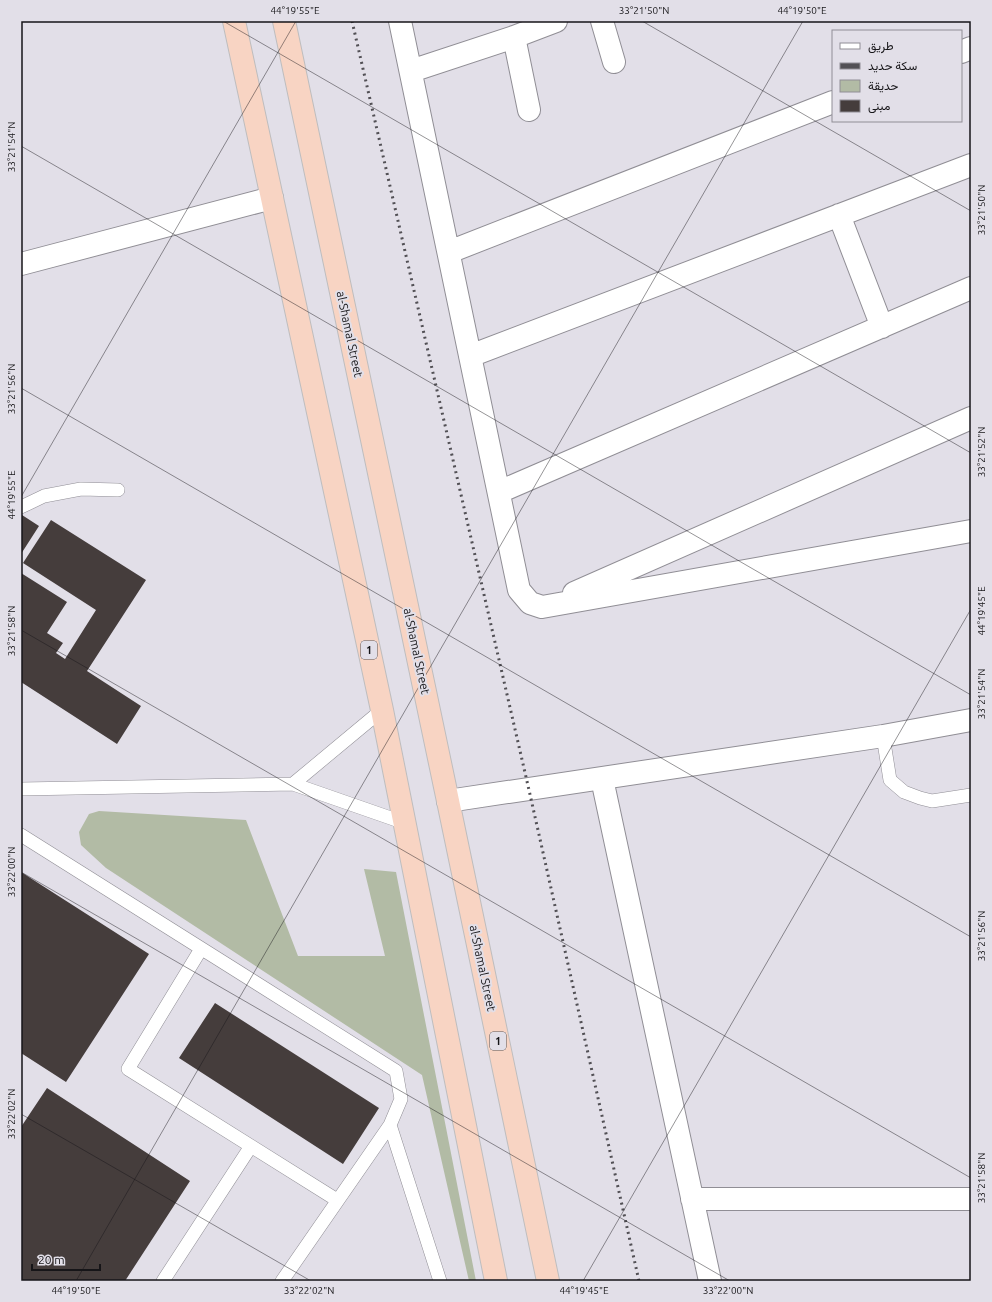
<svg xmlns="http://www.w3.org/2000/svg" width="992" height="1302" viewBox="0 0 992 1302" font-family="Ubuntu,Vazirmatn,sans-serif">
	<style>
		.green { fill: #b2bba5 }
		.building { fill: #453d3c }
		.lines { fill: none; stroke-linecap: round; stroke-linejoin: round }
		.service-casing { stroke: #908e95; stroke-width: 14 }
		.minor-casing { stroke: #908e95; stroke-width: 24 }
		.tertiary-casing { stroke: #908e95; stroke-width: 24 }
		.trunk-casing { stroke: #bebdbe; stroke-width: 24 }
		.service { stroke: #fff; stroke-width: 13 }
		.minor { stroke: #fff; stroke-width: 22 }
		.tertiary { stroke: #fff; stroke-width: 22 }
		.trunk { stroke: #f8d4c3; stroke-width: 22 }
		.rail { stroke: #525055; stroke-width: 3; stroke-dasharray: 2 4; stroke-linecap: butt }
		.ticks { fill: none; stroke: #161518; stroke-width: 1; stroke-opacity: 0.45 }
		.labels { text-anchor: middle; dominant-baseline: central; stroke-width: 4; stroke-linejoin: round; paint-order: stroke }
		.shield { fill: #e2dfe8; stroke: #535256; stroke-width: 1 }
		.shield-label { font-size: 11px; font-weight: bold; fill: #161518 }
		.street-label { font-size: 12px; fill: #161518; stroke: #e2dfe8 }
		.neatline { fill: none; stroke: #161518; stroke-width: 1.5 }
		.ticks-label { font-size: 10px; text-anchor: middle; fill: #161518 }
	</style>
	<rect width="100%" height="100%" fill="#e2dfe8"/>
	<path class="green" d="M99,811L246,820L298,956H385L364,869L396,872L476,1281H469L422,1075L106,868L81,845L79,832L89,814Z"/>
	<path class="building" d="M22,515L39,526L21,554V516Z
		M51,520L146,580L87,671L141,706L117,744L21,682V573L67,602L47,633L63,643L56,653L65,659L96,610L23,563Z
		M21,872L149,954L66,1082L21,1053Z
		M215,1003L379,1108L343,1164L179,1058Z
		M47,1088L190,1181L125,1281H21V1127Z"/>
	<g class="lines">
		<defs>
			<path id="service" d="M21,507L44,496L81,489L118,490
				M883,736L890,780L904,792L920,798L932,801L971,795
				M293,784L382,710
				M21,789L293,784L405,823
				M21,835L396,1071L401,1099L390,1125
				M201,949L128,1069L337,1200
				M163,1281L251,1146
				M282,1281L390,1125L440,1281"/>
			<path id="minor" d="M400,21L519,590L530,603L542,607L971,531
				M602,21L614,62
				M514,37L529,110
				M961,52L971,48
				M411,71L514,37L556,21
				M839,215L882,327
				M449,252L833,102
				M21,264L272,198
				M470,356L971,165
				M499,492L971,288
				M574,593L971,418
				M602,779L710,1281
				M692,1199H971"/>
			<path id="tertiary" d="M448,801L883,736L971,720"/>
			<path id="trunk" d="M234,21L382,710L496,1281
				M284,21L448,801L548,1281"/>
		</defs>
		<use href="#service" class="service-casing"/>
		<use href="#minor" class="minor-casing"/>
		<use href="#tertiary" class="tertiary-casing"/>
		<use href="#trunk" class="trunk-casing"/>
		<use href="#service" class="service"/>
		<use href="#minor" class="minor"/>
		<use href="#tertiary" class="tertiary"/>
		<use href="#trunk" class="trunk"/>
		<path class="rail" d="M352,21L529,790L639,1281"/>
	</g>
	<path class="ticks" d="M223,21L971,453M642,21L971,211M21,146L971,695M21,388L971,937M21,497L296,21M21,630L971,1178M21,872L730,1281M21,1114L311,1281M76,1281L803,21M583,1281L971,609"/>
	<g class="labels">
		<g class="shield">
			<rect x="361" y="641" width="16" height="18" rx="3"/>
			<rect x="490" y="1032" width="16" height="18" rx="3"/>
		</g>
		<g class="shield-label">
			<text x="369" y="650">1</text>
			<text x="498" y="1041">1</text>
		</g>
		<g class="street-label">
			<text transform="translate(350 334) rotate(78)">al-Shamal Street</text>
			<text transform="translate(417 651) rotate(78)">al-Shamal Street</text>
			<text transform="translate(483 968) rotate(78)">al-Shamal Street</text>
		</g>
	</g>
	<rect width="992" height="1302" fill="none" stroke="#e2dfe8" stroke-width="44"/>
	<rect x="832" y="30" width="130" height="92" fill="#e2dfe8" stroke="#908e95"/>
	<rect x="840" y="43" width="20" height="6" fill="#ffffff" stroke="#908e95"/>
	<text x="868" y="50" font-size="12" fill="#161518">طريق</text>
	<rect x="840" y="63" width="20" height="6" fill="#525055" stroke="#908e95"/>
	<text x="868" y="70" font-size="12" fill="#161518">سكة حديد</text>
	<rect x="840" y="80" width="20" height="12" fill="#b2bba5" stroke="#908e95"/>
	<text x="868" y="90" font-size="12" fill="#161518">حديقة</text>
	<rect x="840" y="100" width="20" height="12" fill="#453d3c" stroke="#908e95"/>
	<text x="868" y="110" font-size="12" fill="#161518">مبنى</text>
	<path d="M32 1264v6h68v-6" fill="none" stroke="#161518" stroke-width="2"/>
	<text x="38" y="1264" font-size="12" fill="#161518" stroke="#e2dfe8" stroke-width="3" paint-order="stroke">20 m</text>
	<rect x="22" y="22" width="948" height="1258" class="neatline"/>
	<g class="ticks-label">
		<text x="295" y="14">44°19'55"E</text>
		<text x="644" y="14">33°21'50"N</text>
		<text x="802" y="14">44°19'50"E</text>
		<text transform="translate(11 147) rotate(-90)" y="4">33°21'54"N</text>
		<text transform="translate(981 210) rotate(-90)" y="4">33°21'50"N</text>
		<text transform="translate(11 389) rotate(-90)" y="4">33°21'56"N</text>
		<text transform="translate(981 452) rotate(-90)" y="4">33°21'52"N</text>
		<text transform="translate(11 495) rotate(-90)" y="4">44°19'55"E</text>
		<text transform="translate(981 611) rotate(-90)" y="4">44°19'45"E</text>
		<text transform="translate(11 631) rotate(-90)" y="4">33°21'58"N</text>
		<text transform="translate(981 694) rotate(-90)" y="4">33°21'54"N</text>
		<text transform="translate(11 872) rotate(-90)" y="4">33°22'00"N</text>
		<text transform="translate(981 936) rotate(-90)" y="4">33°21'56"N</text>
		<text transform="translate(11 1114) rotate(-90)" y="4">33°22'02"N</text>
		<text transform="translate(981 1178) rotate(-90)" y="4">33°21'58"N</text>
		<text x="76" y="1294">44°19'50"E</text>
		<text x="309" y="1294">33°22'02"N</text>
		<text x="584" y="1294">44°19'45"E</text>
		<text x="728" y="1294">33°22'00"N</text>
	</g>
</svg>
